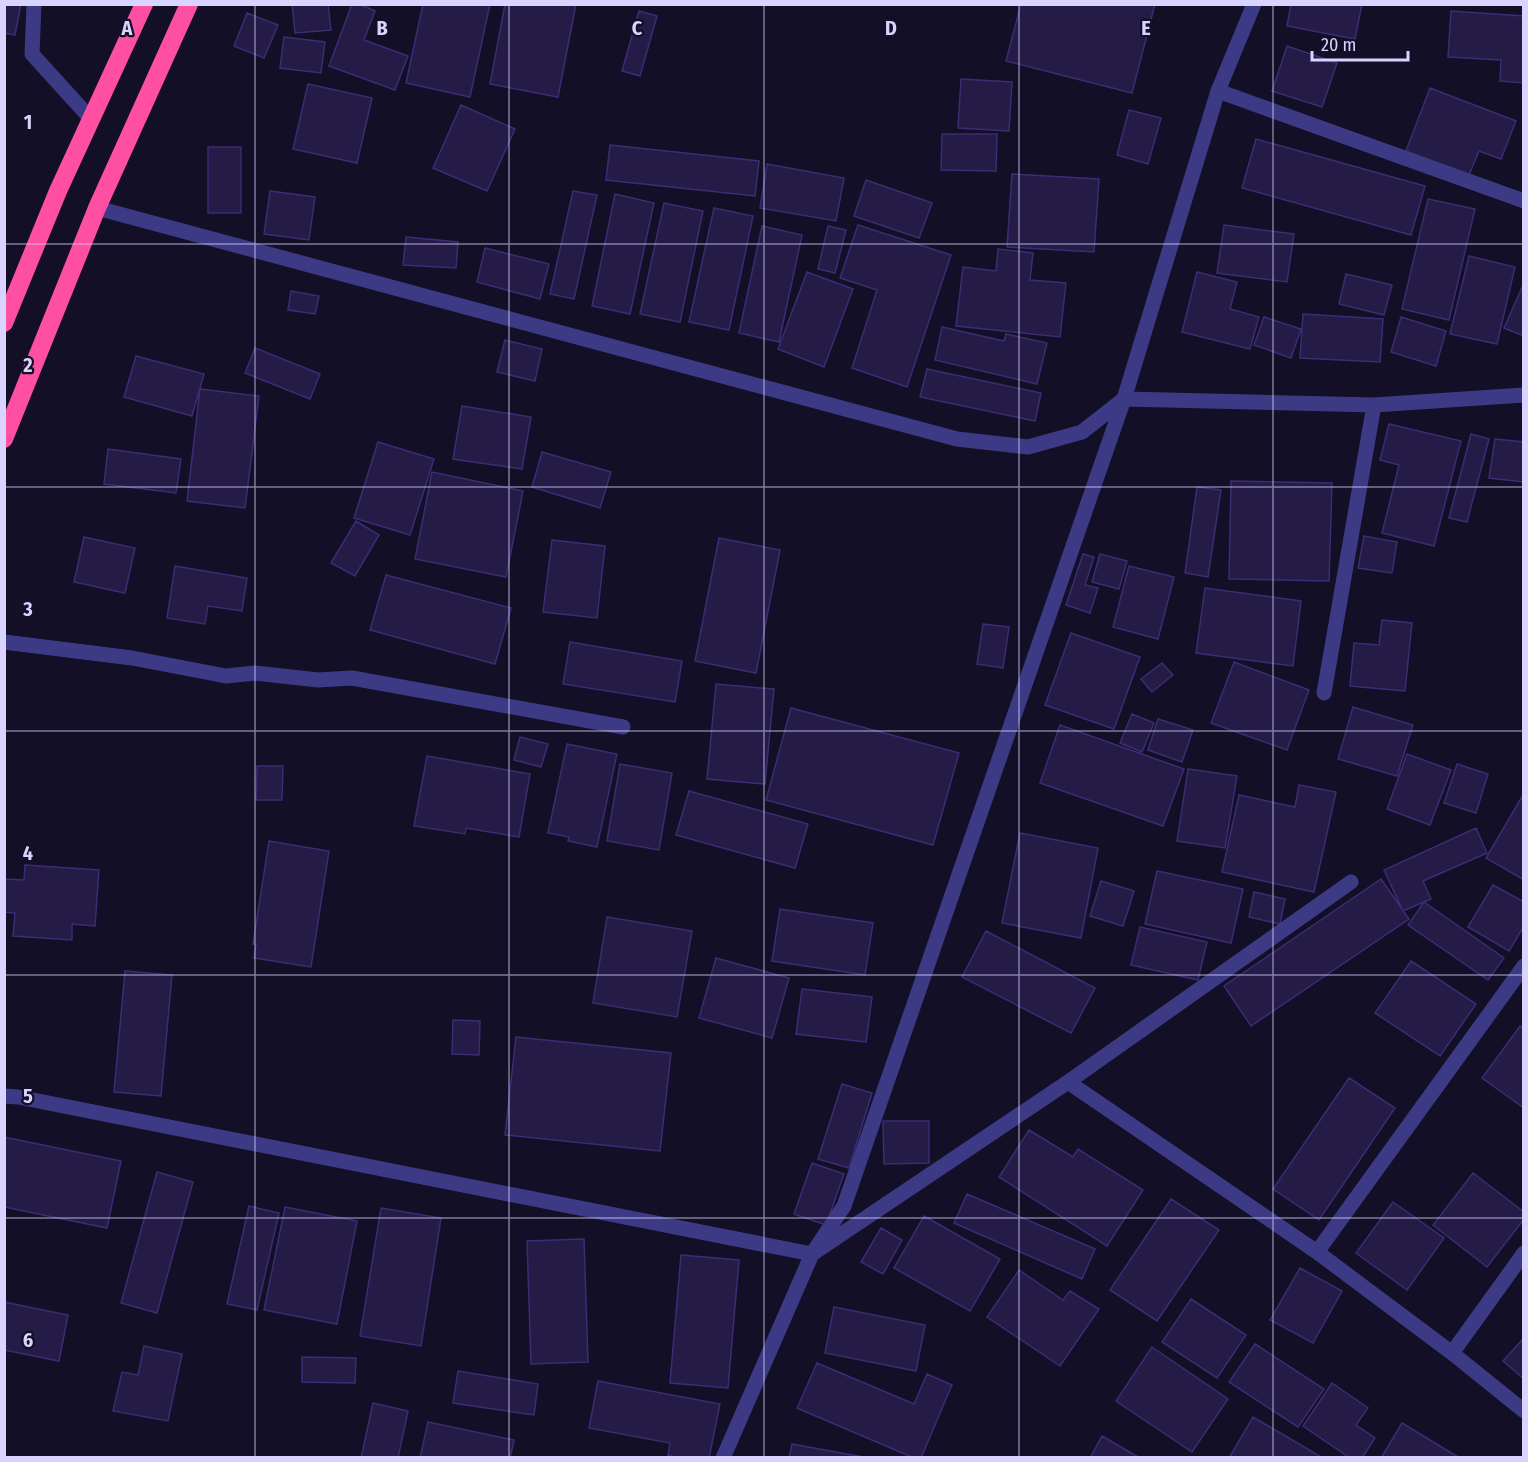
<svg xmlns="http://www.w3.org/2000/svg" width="1528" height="1462" viewBox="0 0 1528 1462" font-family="'Fira Sans Condensed',sans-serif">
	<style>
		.building { fill: #241b47; stroke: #3b2d73; stroke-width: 1.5 }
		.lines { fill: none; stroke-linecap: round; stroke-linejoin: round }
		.lane { stroke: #3d3a85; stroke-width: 15 }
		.street { stroke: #3d3a85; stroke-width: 15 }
		.highway { stroke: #ff4fa3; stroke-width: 18 }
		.grid { fill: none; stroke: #d9d4ff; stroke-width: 1.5; stroke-opacity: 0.55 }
		.grid-label { font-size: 20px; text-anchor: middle; font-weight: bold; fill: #d9d4ff; stroke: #130f26; stroke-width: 4.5; stroke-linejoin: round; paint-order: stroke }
	</style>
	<rect width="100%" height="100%" fill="#130f26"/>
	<path class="building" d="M4,4H21L15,35L4,33Z
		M292,4H328L331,30L295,33Z
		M352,4H359L375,11L364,40L408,56L395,90L329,66Z
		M423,4H490L470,97L406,83Z
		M505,4H576L558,97L490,84Z
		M1021,4H1155L1132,93L1006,61Z
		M1291,4H1362L1355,39L1287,26Z
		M639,11L657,16L640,76L622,71Z
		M1451,11L1524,16V83L1500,81L1501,60L1448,57Z
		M247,13L278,25L264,58L234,46Z
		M284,37L325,42L321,73L280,68Z
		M1287,46L1337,63L1322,107L1272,91Z
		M961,79L1012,82L1009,131L958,128Z
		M308,84L372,98L357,163L293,149Z
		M1430,88L1516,121L1501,159L1479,151L1469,175L1406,151Z
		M461,105L515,129L487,191L433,168Z
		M1129,110L1161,118L1148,164L1117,155Z
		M942,134H997L996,171L941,170Z
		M1256,139L1425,186L1411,235L1242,188Z
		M610,145L759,161L755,196L606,180Z
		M208,147H241V213H208Z
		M767,164L844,178L836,221L760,208Z
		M1012,174L1099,179L1094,252L1007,247Z
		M866,180L932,203L919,238L854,216Z
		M270,191L315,197L309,240L264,234Z
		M573,191L597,195L574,299L550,294Z
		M615,194L654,203L630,314L592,306Z
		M1428,199L1475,209L1449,320L1402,309Z
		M664,203L703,211L680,322L640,314Z
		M714,208L753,216L729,330L689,322Z
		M858,225L951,255L907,387L852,368L877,290L840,278Z
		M1224,225L1294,234L1287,282L1217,273Z
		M762,226L802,235L779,342L739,333Z
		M828,226L846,230L835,273L818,269Z
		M406,237L458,242L456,268L403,265Z
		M485,248L549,264L540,299L477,282Z
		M998,249L1033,253L1030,280L1066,283L1060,337L956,326L963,267L996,271Z
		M1469,256L1515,267L1497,344L1450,334Z
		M807,272L853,289L824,367L778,349Z
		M1197,272L1237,282L1230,309L1259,317L1250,349L1182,332Z
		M1346,274L1392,285L1384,315L1339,304Z
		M1524,283V336L1504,328Z
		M291,291L319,296L315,314L288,310Z
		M1303,314L1383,319L1380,362L1300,358Z
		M1264,317L1301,329L1291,358L1254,345Z
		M1401,317L1446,331L1436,366L1391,352Z
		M942,327L1004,341L1006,334L1047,343L1037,384L935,360Z
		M505,340L542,349L535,381L497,372Z
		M255,348L320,374L310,399L245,373Z
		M136,356L204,374L192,416L124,397Z
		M927,369L1041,393L1035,421L920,397Z
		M200,389L259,396L245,508L187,501Z
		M462,406L531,417L522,469L453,459Z
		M1389,424L1461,441L1434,546L1382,533L1399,465L1380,460Z
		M1471,434L1489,439L1467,522L1449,518Z
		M1495,439L1524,442V482L1489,478Z
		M378,442L434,459L410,535L354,518Z
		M108,449L181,459L176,493L104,484Z
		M542,452L611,472L600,508L532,487Z
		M432,472L523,491L506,577L415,559Z
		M1231,481L1332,483L1329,581L1229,579Z
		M1197,487L1221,490L1208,577L1185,573Z
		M356,521L379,535L355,576L331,563Z
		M1364,536L1397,542L1392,573L1358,568Z
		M84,537L135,548L125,593L74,582Z
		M719,538L780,550L756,673L695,661Z
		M552,540L605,546L597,618L543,612Z
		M1083,554L1094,557L1085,585L1098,588L1090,613L1066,605Z
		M1100,554L1127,561L1119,589L1092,582Z
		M175,566L247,578L242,611L208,606L205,624L167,618Z
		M1129,566L1174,577L1158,639L1113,627Z
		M386,575L511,608L495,664L370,630Z
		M1205,588L1301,601L1293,666L1196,653Z
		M1382,620L1412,623L1405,691L1350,686L1354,643L1379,645Z
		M983,624L1009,627L1003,668L977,664Z
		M1071,633L1140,657L1114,729L1045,705Z
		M570,642L682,661L675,702L563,684Z
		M1234,662L1309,690L1287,750L1211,723Z
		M1162,663L1173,675L1152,692L1141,679Z
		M716,684L774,689L765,784L707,779Z
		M1353,707L1413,725L1397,776L1338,759Z
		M791,708L959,753L933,845L766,800Z
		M1132,714L1154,723L1142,752L1120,743Z
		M1158,719L1193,730L1182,762L1148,750Z
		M1060,725L1184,769L1163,826L1040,783Z
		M520,737L548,744L541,767L514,760Z
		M567,744L617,754L597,847L568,841L569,837L548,833Z
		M1407,754L1451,770L1430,825L1387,809Z
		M427,756L530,774L519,837L466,828L465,834L414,826Z
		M620,764L672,773L659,850L607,841Z
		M1457,764L1488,774L1476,813L1444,803Z
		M257,766H283L282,800H256Z
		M1188,769L1237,776L1225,848L1177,841Z
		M1299,785L1336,792L1314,892L1222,872L1239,795L1295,807Z
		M689,791L808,824L795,868L676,835Z
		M1523,795H1524V880L1486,858Z
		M1476,828L1487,853L1423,881L1431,899L1403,911L1384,870Z
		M1020,833L1098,848L1081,938L1002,923Z
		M269,841L329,851L311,967L254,958L256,944H253Z
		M25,865L99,870L95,926L72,924V940L13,936L15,913L4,912V879L24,880Z
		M1157,871L1243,889L1231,943L1145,924Z
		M1381,879L1409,919L1251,1026L1224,986Z
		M1101,881L1134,891L1123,926L1090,916Z
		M1493,885L1524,902V926L1509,951L1468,927Z
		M1254,892L1285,899L1280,924L1249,917Z
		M1424,902L1504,958L1488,980L1408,925Z
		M780,909L873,923L865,975L772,961Z
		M607,917L692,931L677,1017L593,1003Z
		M1140,927L1207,942L1198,980L1131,965Z
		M986,931L1095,988L1071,1033L962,977Z
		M716,958L789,978L772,1038L699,1018Z
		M1411,961L1476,1004L1440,1056L1375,1013Z
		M125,971L172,975L161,1096L114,1092Z
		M802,989L872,997L866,1042L796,1034Z
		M453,1020L480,1021L479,1055L452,1054Z
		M1520,1026L1524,1029V1108L1482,1078Z
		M516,1037L671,1053L660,1151L505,1135Z
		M1349,1078L1395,1108L1319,1220L1273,1189Z
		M842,1084L872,1093L849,1168L818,1159Z
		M883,1121H929V1163L884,1164Z
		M1029,1130L1073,1157L1078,1149L1143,1190L1107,1246L999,1177Z
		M4,1137L121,1161L107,1228L4,1207Z
		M812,1163L844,1174L826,1225L794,1214Z
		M157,1172L193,1182L157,1313L121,1303Z
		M1473,1173L1524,1212V1219L1487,1267L1433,1225Z
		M967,1194L1095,1249L1082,1279L954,1223Z
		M1171,1199L1219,1230L1157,1321L1110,1290Z
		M1393,1202L1444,1238L1407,1290L1356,1253Z
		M249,1206L279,1213L257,1310L227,1304Z
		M285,1207L357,1221L337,1324L264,1310Z
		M381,1208L441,1218L421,1346L360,1336Z
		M924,1216L1000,1259L970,1311L894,1268Z
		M881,1228L902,1240L883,1274L861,1262Z
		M584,1239L588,1362L531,1364L527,1241Z
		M681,1255L739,1260L728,1388L670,1383Z
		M1300,1268L1342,1291L1313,1343L1270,1320Z
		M1019,1270L1063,1300L1070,1291L1099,1309L1060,1366L987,1317Z
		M1191,1299L1246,1335L1217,1378L1162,1342Z
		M4,1302L68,1315L59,1361L4,1350Z
		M834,1307L925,1325L916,1371L825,1353Z
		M1524,1338V1379L1503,1361Z
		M1255,1344L1324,1389L1298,1427L1229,1382Z
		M144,1346L182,1354L168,1421L113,1411L122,1372L138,1375Z
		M1152,1347L1228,1399L1192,1452L1116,1401Z
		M302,1357L356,1358L355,1383L302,1382Z
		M817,1363L914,1404L927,1374L952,1385L921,1458H914L797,1408Z
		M458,1371L538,1384L534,1415L453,1403Z
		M598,1381L720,1404L709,1458H679L668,1455L670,1443L589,1428Z
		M1332,1383L1368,1408L1356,1425L1375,1438L1362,1458H1350L1303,1426Z
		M373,1403L408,1411L398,1458H361Z
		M1253,1417L1323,1458H1229Z
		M428,1422L514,1440L510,1458H420Z
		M1402,1423L1458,1457V1458H1381Z
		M1102,1436L1140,1458H1090Z
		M792,1444L869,1458H789Z"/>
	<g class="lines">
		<path class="lane" d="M34,4L32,54L91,119"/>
		<path class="street" d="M1218,91L1524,201
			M97,208L957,439L1028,447L1082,432L1124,399L1374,405L1524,395
			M4,642L132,658L226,676L255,673L318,680L352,678L623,727
			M1324,693L1374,405
			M1068,1082L1317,1252L1452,1353L1524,1411
			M4,1096L18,1097L812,1254L1068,1082L1351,882
			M1317,1252L1524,966
			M1452,1353L1524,1253
			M723,1458L812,1254L844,1206L1124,399L1218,91L1254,4"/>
		<path class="highway" d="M4,323L58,191L144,4
			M4,439L97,208L189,4"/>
	</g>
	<path class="grid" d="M255,4V1458M509,4V1458M764,4V1458M1019,4V1458M1273,4V1458M4,244H1524M4,487H1524M4,731H1524M4,975H1524M4,1218H1524"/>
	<g class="grid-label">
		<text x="127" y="35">A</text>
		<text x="382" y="35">B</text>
		<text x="637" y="35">C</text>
		<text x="891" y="35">D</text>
		<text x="1146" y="35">E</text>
		<text x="28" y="129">1</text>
		<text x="28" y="372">2</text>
		<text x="28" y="616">3</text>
		<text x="28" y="860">4</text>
		<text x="28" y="1103">5</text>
		<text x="28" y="1347">6</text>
	</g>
	<rect width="1528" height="1462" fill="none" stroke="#d9d4ff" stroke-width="12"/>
	<path d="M1312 51v9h96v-9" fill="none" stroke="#d9d4ff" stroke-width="3"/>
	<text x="1321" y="51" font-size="18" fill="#d9d4ff" stroke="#130f26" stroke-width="4.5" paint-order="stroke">20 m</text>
</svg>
